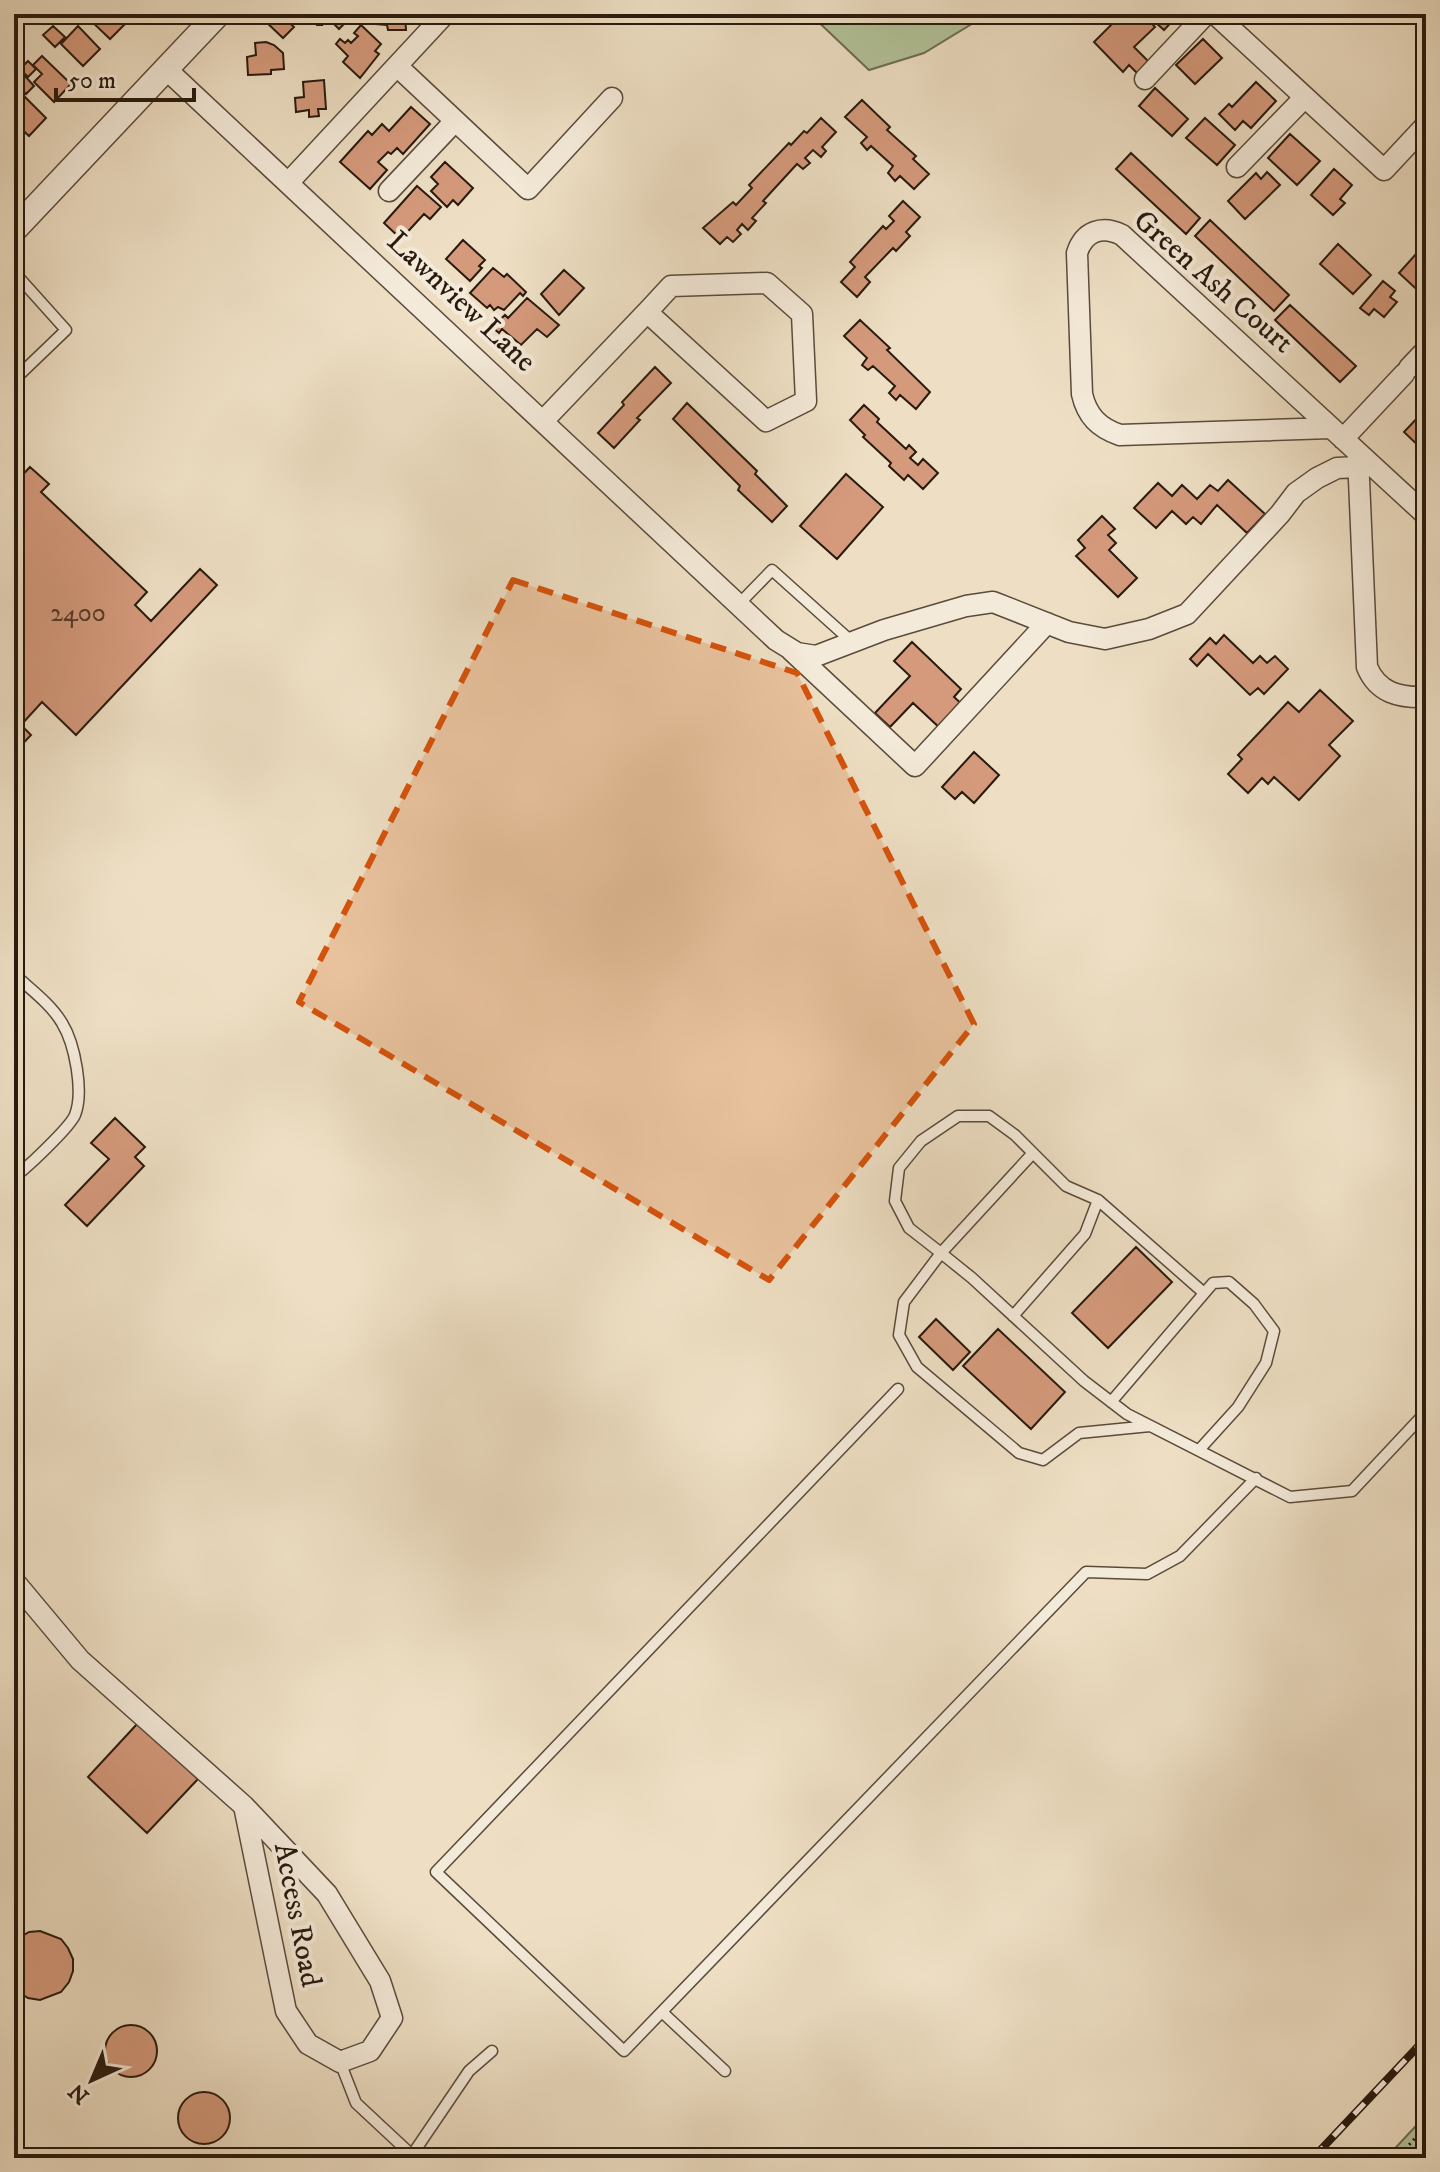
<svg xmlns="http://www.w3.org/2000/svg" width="1440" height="2172" viewBox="0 0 1440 2172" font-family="'IM FELL DW Pica',serif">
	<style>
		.grass { fill: url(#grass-tufts); stroke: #6e6e54; stroke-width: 2 }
		.park { fill: #b3c399; stroke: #6e6e54; stroke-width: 2 }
		.building { fill: #d59a7c; stroke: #281a0e; stroke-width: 2 }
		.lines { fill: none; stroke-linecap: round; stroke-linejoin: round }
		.service-casing { stroke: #5a4b3c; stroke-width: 13 }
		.minor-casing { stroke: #5a4b3c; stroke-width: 23 }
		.tertiary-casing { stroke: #5a4b3c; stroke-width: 27 }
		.path { stroke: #281a0e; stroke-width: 3; stroke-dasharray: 2 4; stroke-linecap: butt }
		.service { stroke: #f4ead9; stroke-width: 10 }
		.minor { stroke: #f4ead9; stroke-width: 20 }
		.tertiary { stroke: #f4ead9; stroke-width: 24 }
		.rail-casing { stroke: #281a0e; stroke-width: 8 }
		.rail { stroke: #f4ead9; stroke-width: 5; stroke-dasharray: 15; stroke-linecap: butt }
		.marked { fill: #d5530c; fill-opacity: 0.2; stroke: #d5530c; stroke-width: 6; stroke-dasharray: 16 10; stroke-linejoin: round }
		.labels { text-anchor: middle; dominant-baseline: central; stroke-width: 8; stroke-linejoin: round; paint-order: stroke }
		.number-label { font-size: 26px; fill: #533a2a }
		.street-label { font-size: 30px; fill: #281a0e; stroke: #f4ead9 }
	</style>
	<defs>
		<pattern id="grass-tufts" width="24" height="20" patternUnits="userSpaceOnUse" patternTransform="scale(2)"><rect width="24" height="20" fill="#b3c399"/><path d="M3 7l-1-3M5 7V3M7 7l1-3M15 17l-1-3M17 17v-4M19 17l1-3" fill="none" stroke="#9aa783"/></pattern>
	</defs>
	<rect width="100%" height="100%" fill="#eedfc4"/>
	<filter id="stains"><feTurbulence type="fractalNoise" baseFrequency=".0025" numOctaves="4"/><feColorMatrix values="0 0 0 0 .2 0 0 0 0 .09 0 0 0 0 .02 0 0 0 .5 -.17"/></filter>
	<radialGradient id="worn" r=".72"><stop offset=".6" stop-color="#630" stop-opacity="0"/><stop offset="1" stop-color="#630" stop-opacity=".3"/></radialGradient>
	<path class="grass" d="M1426,2115V2158H1386Z"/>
	<path class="park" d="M810,14H988L924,53L869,70Z"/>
	<path class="building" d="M91,14H119L116,18L124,25L110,39L88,18Z
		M273,14H280L294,27L283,38L265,21Z
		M298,14H325L320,17L322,25H317L314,14L307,22Z
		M342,14L351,17L339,29L333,23Z
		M374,14H405L406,30H388L387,25L376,24Z
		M1134,14H1143L1155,27L1134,47L1149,62L1138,74L1129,65L1123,72L1094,42L1121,15L1127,21Z
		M1146,14H1179L1164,30Z
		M361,25L381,44L375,51L379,54L360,78L343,62L348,56L336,44L340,39L345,43L348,40L351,43L358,36L354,33Z
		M53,26L65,37L55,47L43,35Z
		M78,26L100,49L83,66L61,44Z
		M1203,39L1222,58L1195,84L1176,65Z
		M266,42L274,45L283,53L284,69L271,70V74L248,75L247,57L256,55L255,43Z
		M42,56L71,84L54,102L34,82L42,74L33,65Z
		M28,61L36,69L28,77L20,69Z
		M25,76L34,86L26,94L17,85Z
		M324,80L326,109H318L319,116L309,117V110L296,112L295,98L304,97L303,82Z
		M1256,82L1276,101L1251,128L1243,121L1235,130L1219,114L1229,104L1232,107Z
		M1155,88L1188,119L1172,136L1139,106Z
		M25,97L46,118L29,136L14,122V108Z
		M862,100L890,127L887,130L916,156L913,159L929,174L914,189L900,176L895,181L888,173L893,166L871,146L867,150L861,143L867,137L845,117Z
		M411,107L430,124L403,154L397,148L391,154L388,152L378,162L387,170L370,189L340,162L368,131L372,135L382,124L389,131Z
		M821,118L836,132L822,147L826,151L821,157L813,150L805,158L810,163L803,169L797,164L763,201L766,203L752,218L756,221L748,230L742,224L737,230L741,234L733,242L727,237L720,244L703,228L733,202L736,205L752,188L749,185L789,143L791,145L804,131L807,133Z
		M1205,118L1235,145L1217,165L1186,138Z
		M1290,134L1320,161L1297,185L1268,158Z
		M1131,153L1200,218L1186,234L1116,169Z
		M445,162L473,188L458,205L453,200L447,207L431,191L438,184L431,177Z
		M1334,169L1352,185L1340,199L1345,203L1333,215L1311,195Z
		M1267,172L1280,185L1245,219L1228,201L1256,173L1261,179Z
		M417,186L441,207L430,219L424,214L401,239L384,223Z
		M903,201L920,217L906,232L910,236L896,251L893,248L865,277L870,282L857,297L841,282L855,267L850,262L883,226L886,229L894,221L889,216Z
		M1210,220L1289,295L1274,311L1195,236Z
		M463,240L485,260L479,266L482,268L470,281L446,259Z
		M1338,244L1371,275L1353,294L1320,264Z
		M1416,254L1426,263V298L1399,273Z
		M493,268L504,277L507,274L526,292L523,296L520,293L504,310L498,307L494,310L490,305L487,308L470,293Z
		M564,270L584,288L559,315L541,294Z
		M1383,281L1395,291L1390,297L1397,302L1384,317L1374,309L1369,315L1360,308Z
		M527,298L559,325L547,337L537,329L521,345L502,329L499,333L492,327L505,315L508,318Z
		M1290,305L1356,366L1340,382L1275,320Z
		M860,320L890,348L887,350L930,392L916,409L900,395L896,400L889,393L895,386L873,366L868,370L862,365L867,358L844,336Z
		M655,367L671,383L637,418L640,420L614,448L598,433L624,405L622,402Z
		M687,403L757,471L755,474L787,506L772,522L738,490L740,486L673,419Z
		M864,405L879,419L877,422L906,449L909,445L916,452L910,458L918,465L923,459L938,473L923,489L908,475L904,480L889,466L891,463L863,437L865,435L850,420Z
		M1421,414L1426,419V453L1404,432Z
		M30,467L49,484L41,492L147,592L135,605L151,621L200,569L217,585L76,735L42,702L21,725L31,735L15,752L14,484Z
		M846,474L883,507L837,559L800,526Z
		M1228,480L1265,514L1247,533L1217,505L1201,524L1193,517L1186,524L1172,511L1156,528L1134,508L1158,483L1172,496L1182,485L1197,499L1210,485L1218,491Z
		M1102,516L1115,529L1108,535L1116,543L1109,550L1137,578L1118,597L1076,556L1085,548L1078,540Z
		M1224,635L1253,663L1260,656L1267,663L1275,656L1288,669L1264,694L1258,688L1250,695L1208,654L1197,666L1190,659L1210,638L1216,644Z
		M912,642L961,689L954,697L964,706L942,730L913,703L890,727L875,713L910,676L894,661Z
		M1320,690L1353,721L1329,745L1340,756L1299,800L1274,777L1268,784L1262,778L1248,793L1228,774L1242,759L1238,755L1288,702L1299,712Z
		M974,752L999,775L974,803L962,792L955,799L942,787Z
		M115,1118L145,1147L135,1157L144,1166L87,1226L65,1205L109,1159L91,1143Z
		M1136,1247L1172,1282L1108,1348L1072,1313Z
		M936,1319L970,1352L953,1370L919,1337Z
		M998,1329L1065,1392L1031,1429L963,1366Z
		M138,1723L198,1779L147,1833L88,1777Z
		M40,1931L61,1939L68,1948L73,1959V1971L69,1982L61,1992L40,2000L28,1998L14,1989V1941L29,1932Z
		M105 2051a26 26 0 1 1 52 0a26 26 0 1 1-52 0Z
		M178 2118a26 26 0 1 1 52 0a26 26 0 1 1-52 0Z"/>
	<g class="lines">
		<defs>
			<path id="service" d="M14,272L66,330L14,380
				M739,604L772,570L851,641
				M14,974C30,989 51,1004 62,1023C75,1044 84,1092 75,1115C70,1127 26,1169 14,1177
				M1033,1153L941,1253L909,1228L895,1201L899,1168L921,1141L958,1116H989L1015,1135L1066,1186L1098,1200L1204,1293
				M1013,1316L1085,1234L1098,1200
				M898,1389L436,1872L624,2051L1086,1572L1147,1574L1180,1556L1256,1478
				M1111,1402L1213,1283L1229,1282L1254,1304L1274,1331L1266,1363L1238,1407L1199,1450
				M1150,1426L1079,1433L1043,1460L1019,1453L917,1367L899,1335L904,1302L941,1253L972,1278L1084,1381L1127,1414L1290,1497L1352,1491L1426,1412
				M662,2012L725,2071
				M340,2062L356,2103L415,2158
				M412,2155L469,2071L492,2051"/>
			<path id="minor" d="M1215,14L1384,170L1426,125
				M397,66L528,189L612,98
				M166,69L776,640L797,653L816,656L884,630L966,606L993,602L1069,632L1105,639L1149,629L1187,614L1280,514L1296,493L1317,478L1337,468L1358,467
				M1145,79L1206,14
				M1237,167L1305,97
				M288,183L445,14
				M389,191L455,121
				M767,283L802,314L806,401L766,421L647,312L671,286Z
				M1409,368L1426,350
				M544,420L647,312
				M1331,428L1120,435C1099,428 1087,416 1082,394L1077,253C1084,231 1102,225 1122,235L1426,515
				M1343,439L1404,374
				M1358,456L1367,667C1378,693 1399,698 1426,697
				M791,650L915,766L1047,623
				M14,1581L80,1660L244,1806L327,1894L380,1981L392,2018L370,2051L340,2062L308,2044L286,2011L244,1806"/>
			<path id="tertiary" d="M14,230L218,14"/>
		</defs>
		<use href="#service" class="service-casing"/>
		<use href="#minor" class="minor-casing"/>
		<use href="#tertiary" class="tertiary-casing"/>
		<path class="path" d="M1397,2158L1426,2126"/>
		<use href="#service" class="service"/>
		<use href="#minor" class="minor"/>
		<use href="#tertiary" class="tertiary"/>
		<defs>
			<path id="rail" d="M1313,2158L1426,2038"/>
		</defs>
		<use href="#rail" class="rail-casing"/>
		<use href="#rail" class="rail"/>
	</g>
	<path class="marked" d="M513,580L797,673L974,1024L769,1280L299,1002Z"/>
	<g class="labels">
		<g class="number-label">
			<text x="78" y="613">2400</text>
		</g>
		<g class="street-label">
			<text transform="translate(1213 282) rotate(41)">Green Ash Court</text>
			<text transform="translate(461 302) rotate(43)">Lawnview Lane</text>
			<text transform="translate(297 1915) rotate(79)">Access Road</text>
		</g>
	</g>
	<rect width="1440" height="2172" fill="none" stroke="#eedfc4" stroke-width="48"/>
	<rect x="16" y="16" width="1408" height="2140" fill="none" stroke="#281a0e" stroke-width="4"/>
	<rect x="24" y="24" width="1392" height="2124" fill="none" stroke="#281a0e" stroke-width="2"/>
	<g transform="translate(92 2080) rotate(224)" stroke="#f4ead9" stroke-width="6" paint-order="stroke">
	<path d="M0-6L14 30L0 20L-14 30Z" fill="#281a0e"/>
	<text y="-12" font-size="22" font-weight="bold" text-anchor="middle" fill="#281a0e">N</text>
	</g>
	<path d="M56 88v12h138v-12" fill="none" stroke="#281a0e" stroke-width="4"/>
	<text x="68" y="88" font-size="24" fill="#281a0e" stroke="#f4ead9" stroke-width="6" paint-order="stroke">50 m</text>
	<rect width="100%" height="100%" filter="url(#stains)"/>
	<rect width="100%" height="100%" fill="url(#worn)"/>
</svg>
